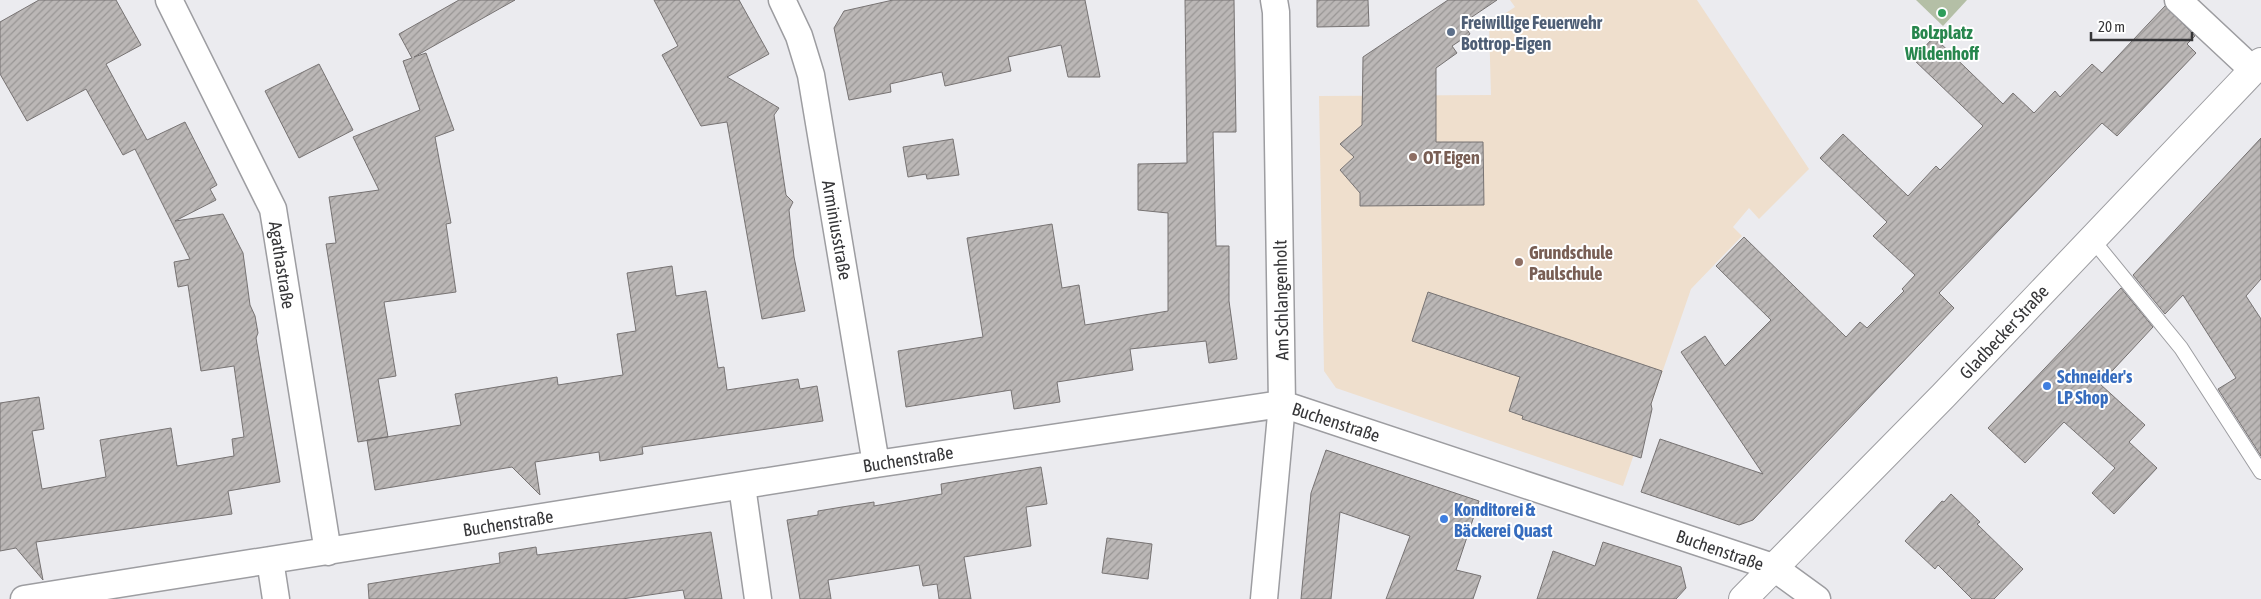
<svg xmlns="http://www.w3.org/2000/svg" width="2261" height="599" viewBox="0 0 2261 599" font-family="'Asap Condensed',sans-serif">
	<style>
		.commercial { fill: #efdfcd }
		.grass { fill: #b4bfa6 }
		.building { fill: url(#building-hatch); stroke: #777373 }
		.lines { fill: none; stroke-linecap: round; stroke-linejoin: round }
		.lane-casing { stroke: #9d9da1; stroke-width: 16 }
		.street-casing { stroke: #9d9da1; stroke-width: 29 }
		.secondary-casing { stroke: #9d9da1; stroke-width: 30 }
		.lane { stroke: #fff; stroke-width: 14 }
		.street { stroke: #fff; stroke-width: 26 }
		.secondary { stroke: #fff; stroke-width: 28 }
		.leisure-dot { fill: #2e9e5b; stroke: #fff; stroke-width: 2 }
		.service-dot { fill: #5c6f8a; stroke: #fff; stroke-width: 2 }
		.education-dot { fill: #8d6e63; stroke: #fff; stroke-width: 2 }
		.shop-dot { fill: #3f7fe0; stroke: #fff; stroke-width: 2 }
		.labels { text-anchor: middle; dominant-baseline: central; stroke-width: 4; stroke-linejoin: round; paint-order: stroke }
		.service-label { font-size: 18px; font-weight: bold; fill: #4e5e75; stroke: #fff; text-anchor: start }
		.leisure-label { font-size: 18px; font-weight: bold; fill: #27864d; stroke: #fff }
		.education-label { font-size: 18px; font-weight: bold; fill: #785e54; stroke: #fff; text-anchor: start }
		.street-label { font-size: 18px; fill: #363638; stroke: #fff }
		.shop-label { font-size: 18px; font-weight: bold; fill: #366cbe; stroke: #fff; text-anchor: start }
	</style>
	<defs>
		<pattern id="building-hatch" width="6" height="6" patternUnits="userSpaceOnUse" patternTransform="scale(1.25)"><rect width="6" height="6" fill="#bbb7b6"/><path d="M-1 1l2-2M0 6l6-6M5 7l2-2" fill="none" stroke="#999695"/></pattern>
	</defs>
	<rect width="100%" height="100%" fill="#ebebef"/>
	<path class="commercial" d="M1510,0H1697L1809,169L1759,219L1749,208L1733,227L1742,236L1691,289L1623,486L1336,388L1324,371L1319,96L1491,95L1489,24L1515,7Z"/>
	<path class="grass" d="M1916,0H1967L1943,26Z"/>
	<path class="building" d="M39,0H116L141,45L106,64L147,140L185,122L217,185L210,189L216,200L175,221L223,214L243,253L250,305L255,316L258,333L256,338L280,482L228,491L232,514L36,542L43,580L16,548L0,551V403L39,397L44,429L32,431L42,489L106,477L100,440L171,428L177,466L234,456L232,439L244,437L234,366L201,371L188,285L178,287L174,262L190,259L135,149L123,155L86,89L27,121L0,74V22Z
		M459,0H515L414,57L426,53L454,130L435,137L451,223L446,224L456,292L384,302L396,376L378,379L388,437L358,442L326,244L336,243L329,197L379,190L353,137L420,110L403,61L412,58L399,34Z
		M654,0H739L769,54L727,77L779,108L774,115L786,195L793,202L789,210L794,257L805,311L762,319L727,122L701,126L662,55L678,46Z
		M893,0H1085L1100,77H1068L1061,45L1008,57L1011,71L945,86L942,72L890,84L891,92L849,100L834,28L844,11Z
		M1185,0H1234L1236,132H1213L1216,246H1229V301L1237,359L1209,363L1206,341L1130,349L1133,370L1057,382L1060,402L1014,409L1011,390L906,407L898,351L983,337L967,238L1052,224L1062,288L1079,285L1085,325L1168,311V213L1138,210V164L1187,163Z
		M1317,0H1368L1369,26L1317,27Z
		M1448,0H1497L1463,23L1470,34L1452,46L1457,53L1436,68V142H1483L1484,205L1360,206V193L1340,170L1354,157L1340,144L1362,125L1363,57Z
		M2165,6L2195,36L2187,44L2196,53L2117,136L2102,123L2001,228L1939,293L1954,308L1753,520L1739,525L1641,492L1660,439L1763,474L1681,352L1705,336L1725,366L1771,320L1716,266L1744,237L1846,337L1860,322L1867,328L1904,291L1902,289L1915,275L1873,236L1887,222L1820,158L1843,134L1908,196L1936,166L1940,170L1983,126L1913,59L1934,37L2003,104L2013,93L2034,113L2055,91L2060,97L2092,64L2102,73Z
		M319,64L353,130L299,158L265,91Z
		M2261,138V279L2246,296L2261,319V456L2218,389L2236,378L2183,295L2165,314L2133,275Z
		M953,139L959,175L927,179L926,174L908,177L903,147Z
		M672,266L676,296L706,291L718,368L724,367L727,390L798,379L800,389L817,386L823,421L642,447L643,454L600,461L599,452L535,462L540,495L512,467L375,490L367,440L461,425L455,394L557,377L558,385L623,375L617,334L636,331L627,273Z
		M2121,288L2153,327L2100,384L2145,425L2129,442L2157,468L2114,514L2092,493L2115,468L2064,422L2025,463L1988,428Z
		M1428,292L1662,371L1651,404L1652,409L1641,458L1522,419L1523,416L1509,411L1520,377L1412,341Z
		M1326,450L1479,501L1456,570L1481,576L1473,599H1386L1410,536L1340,512L1331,599H1301L1311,493Z
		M1041,467L1047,504L1026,507L1031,546L964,557L971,599H939L937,584L923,586L919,565L828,580L831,599H800L787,520L818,515V511L842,507L874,502V506L942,494L941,484Z
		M1951,494L1980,522L1977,524L2023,569L1994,599H1972L1938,565L1935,569L1905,541L1942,501L1944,502Z
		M711,532L722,599H685L683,590L622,599H369L368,584L500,563L499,553L536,547L537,555Z
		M1107,538L1152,544L1148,579L1102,573Z
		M1603,542L1681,567L1686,588L1676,599H1537L1553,551L1595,566Z"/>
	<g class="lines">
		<defs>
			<path id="lane" d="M2092,239L2181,348L2261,472"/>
			<path id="street" d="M169,0L273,209L328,552
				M782,0L799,36L811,75L876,464
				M2178,0L2253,70
				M742,486L758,599
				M270,560L276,599
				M24,599L876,464L1282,404L1773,567L1817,599
				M1264,599L1282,404L1276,12L1274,0"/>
			<path id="secondary" d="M1743,599L1943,396L2261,62"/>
		</defs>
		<use href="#lane" class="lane-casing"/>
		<use href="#street" class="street-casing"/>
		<use href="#secondary" class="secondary-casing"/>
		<use href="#lane" class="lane"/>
		<use href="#street" class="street"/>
		<use href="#secondary" class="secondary"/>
	</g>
	<circle class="leisure-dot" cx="1942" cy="13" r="5"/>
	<circle class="service-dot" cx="1451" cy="32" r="5"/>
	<g class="education-dot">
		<circle cx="1413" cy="157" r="5"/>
		<circle cx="1519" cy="262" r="5"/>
	</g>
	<g class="shop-dot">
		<circle cx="2047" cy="386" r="5"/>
		<circle cx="1444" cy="519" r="5"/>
	</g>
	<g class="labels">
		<g class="service-label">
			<text x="1461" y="22">Freiwillige Feuerwehr<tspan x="1461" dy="21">Bottrop-Eigen</tspan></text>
		</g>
		<g class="leisure-label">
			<text x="1942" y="32">Bolzplatz<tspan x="1942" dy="21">Wildenhoff</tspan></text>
		</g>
		<g class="education-label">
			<text x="1423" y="157">OT Eigen</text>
			<text x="1529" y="252">Grundschule<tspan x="1529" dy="21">Paulschule</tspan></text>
		</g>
		<g class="street-label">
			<text transform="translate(837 230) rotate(80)">Arminiusstraße</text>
			<text transform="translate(282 265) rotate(81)">Agathastraße</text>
			<text transform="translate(1281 300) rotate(-91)">Am Schlangenholt</text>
			<text transform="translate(2004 332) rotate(-47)">Gladbecker Straße</text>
			<text transform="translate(1336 422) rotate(18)">Buchenstraße</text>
			<text transform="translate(908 459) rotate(-9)">Buchenstraße</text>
			<text transform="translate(508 523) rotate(-9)">Buchenstraße</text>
			<text transform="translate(1720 550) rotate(19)">Buchenstraße</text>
		</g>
		<g class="shop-label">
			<text x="2057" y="376">Schneider's<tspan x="2057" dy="21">LP Shop</tspan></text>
			<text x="1454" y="509">Konditorei &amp;<tspan x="1454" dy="21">Bäckerei Quast</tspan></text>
		</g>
	</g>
	<path d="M2091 32v8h101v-8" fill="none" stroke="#363638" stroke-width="2.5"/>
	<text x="2098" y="32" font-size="15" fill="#363638" stroke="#ffffff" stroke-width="4" paint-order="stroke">20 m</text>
</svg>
